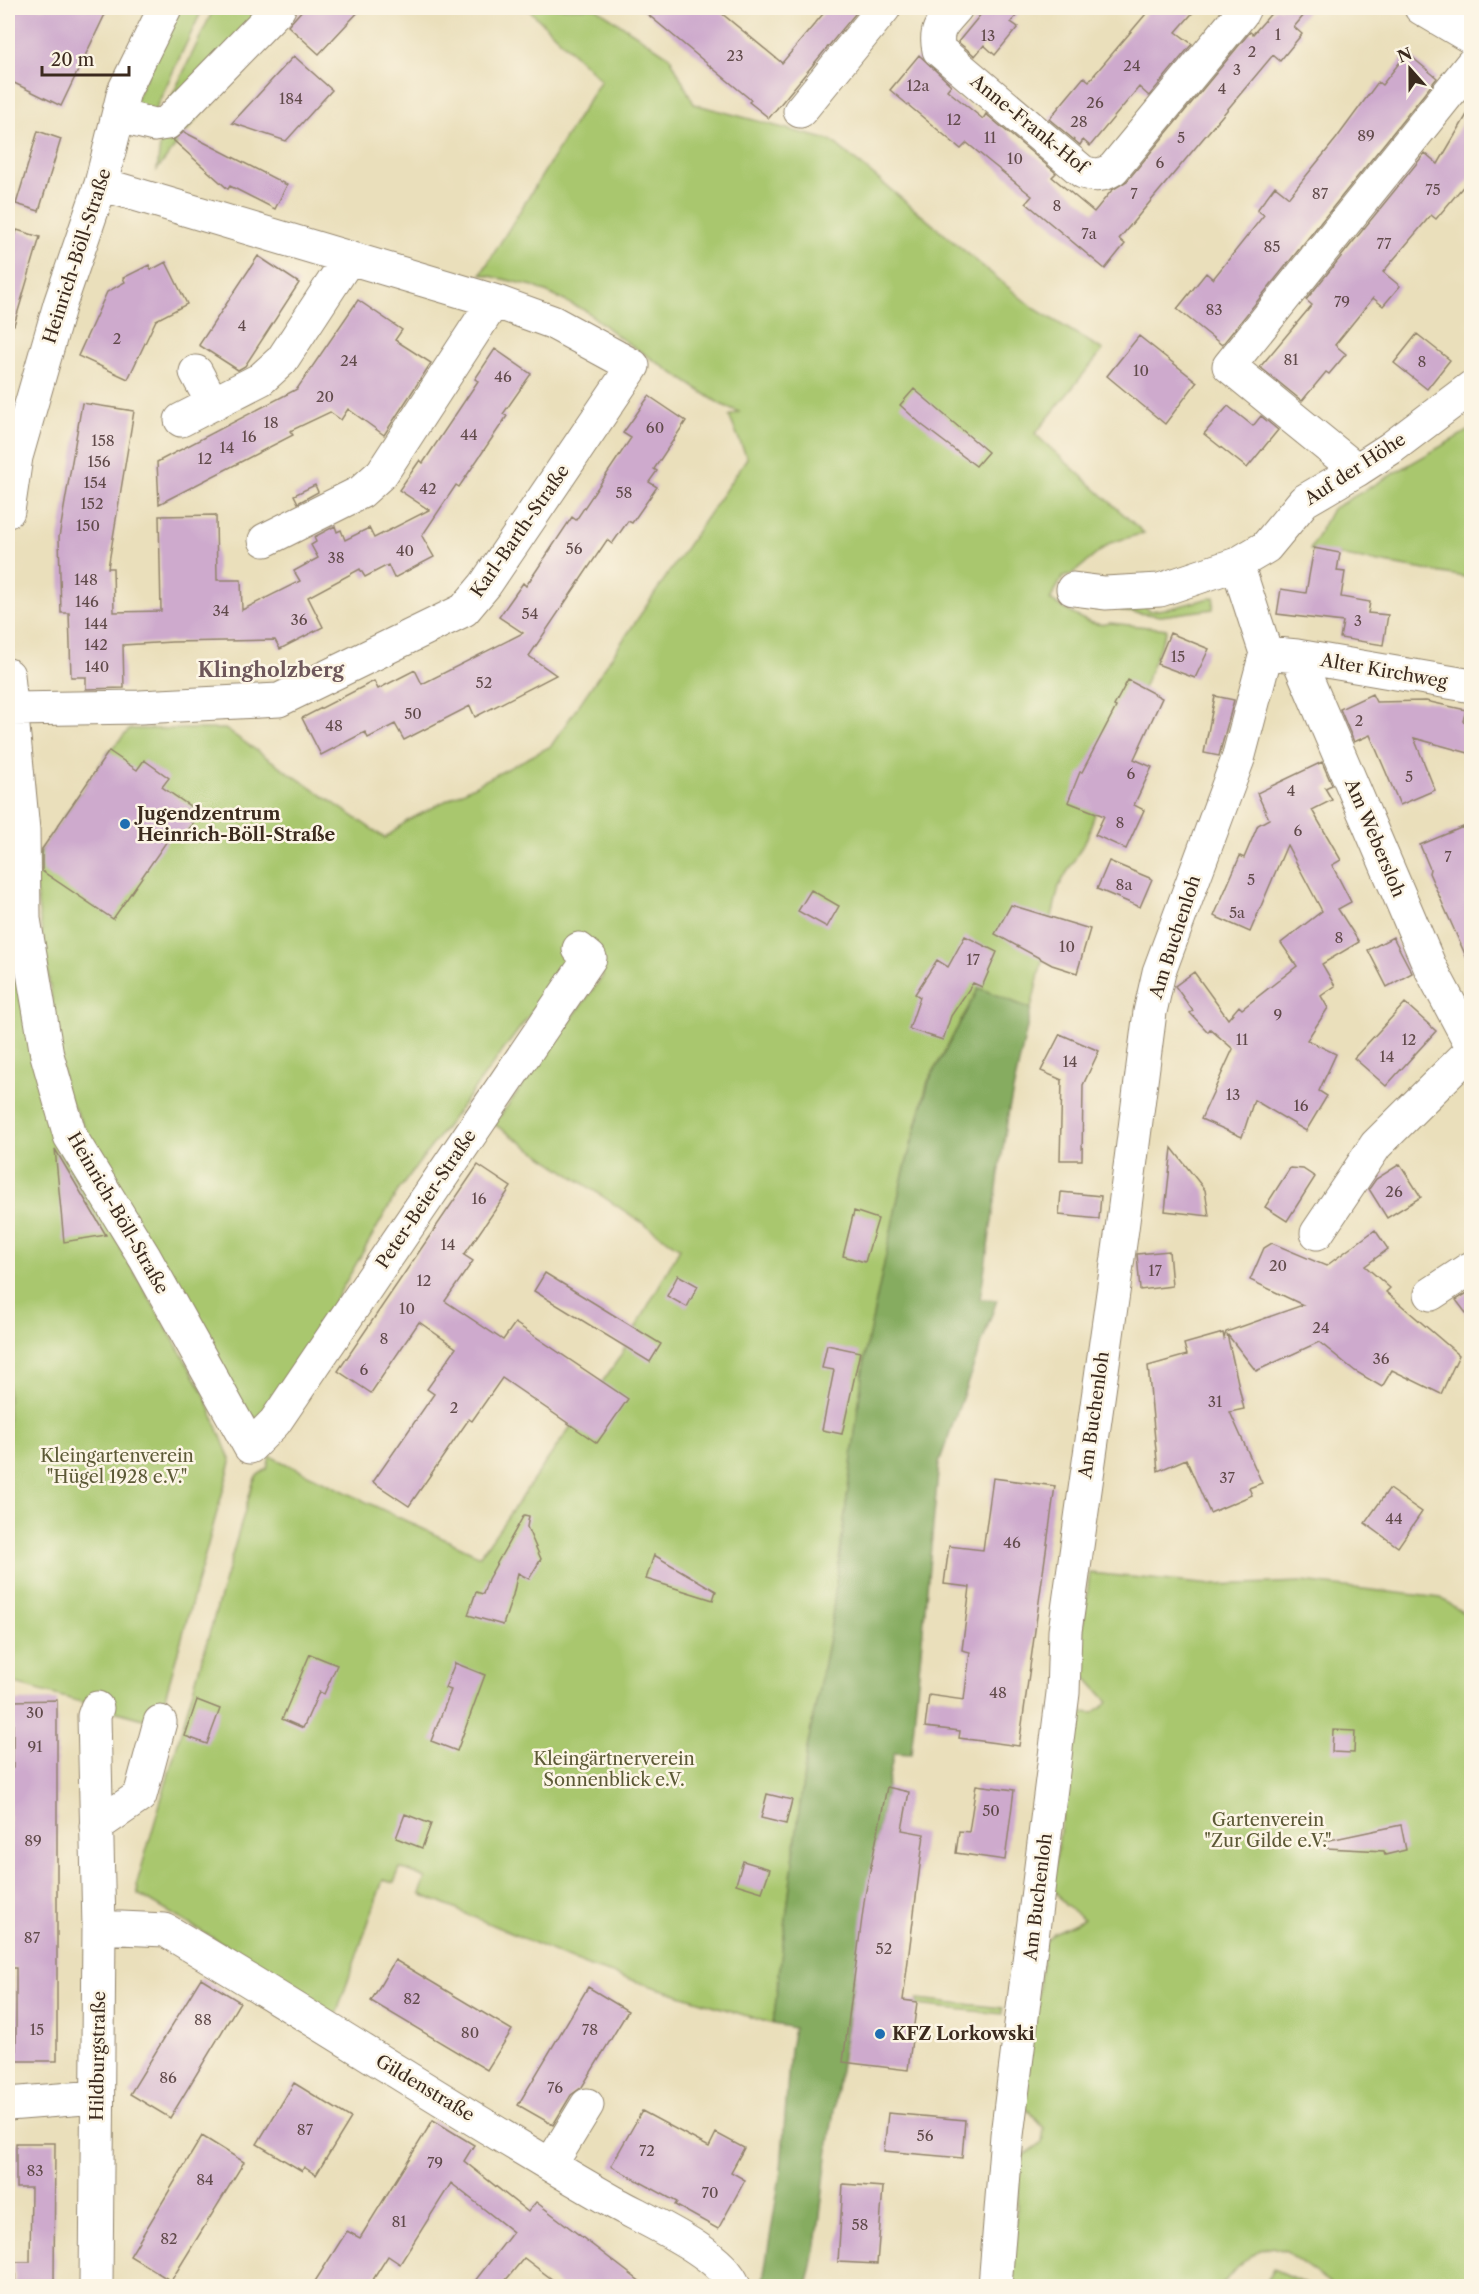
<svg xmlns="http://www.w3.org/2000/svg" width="1479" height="2294" viewBox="0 0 1479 2294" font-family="'Libre Caslon Text',serif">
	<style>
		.green { fill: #a9c76e; stroke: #727846; stroke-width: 1.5 }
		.forest { fill: #86ac61; stroke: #606b40; stroke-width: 1.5 }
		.building { fill: #ceaacd }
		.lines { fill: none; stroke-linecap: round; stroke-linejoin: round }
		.minor-casing { stroke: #92846c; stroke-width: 35 }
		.minor { stroke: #fff; stroke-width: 33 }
		.poi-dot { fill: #1f6fb2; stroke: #fcf5e5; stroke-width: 2 }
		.labels { text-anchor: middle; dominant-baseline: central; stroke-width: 5; stroke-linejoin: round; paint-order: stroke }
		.number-label { font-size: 15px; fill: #604a4a }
		.street-label { font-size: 18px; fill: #3b2a1e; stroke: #fcf5e5 }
		.poi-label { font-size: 18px; font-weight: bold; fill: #3b2a1e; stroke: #fcf5e5; text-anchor: start }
		.park-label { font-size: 18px; fill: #5c5936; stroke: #fcf5e5 }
		.neighbourhood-label { font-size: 20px; font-weight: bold; fill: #6e575b; stroke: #fcf5e5 }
	</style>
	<rect width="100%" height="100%" fill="#fcf5e5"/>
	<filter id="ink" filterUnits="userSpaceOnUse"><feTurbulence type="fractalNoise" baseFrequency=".0167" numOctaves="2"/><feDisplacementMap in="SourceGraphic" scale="12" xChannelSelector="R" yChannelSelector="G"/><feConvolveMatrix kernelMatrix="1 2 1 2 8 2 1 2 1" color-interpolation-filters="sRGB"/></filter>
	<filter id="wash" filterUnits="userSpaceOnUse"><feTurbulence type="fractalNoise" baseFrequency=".008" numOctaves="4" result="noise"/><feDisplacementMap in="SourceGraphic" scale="24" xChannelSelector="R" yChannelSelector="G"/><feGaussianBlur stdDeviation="1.35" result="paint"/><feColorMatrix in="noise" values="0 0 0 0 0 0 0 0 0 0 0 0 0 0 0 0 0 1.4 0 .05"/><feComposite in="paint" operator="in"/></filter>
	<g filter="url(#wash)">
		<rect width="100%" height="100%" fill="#eadfbb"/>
		<path class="green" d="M179,8H203L152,116L132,107Z
			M214,8H289L215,95L157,170L164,113Z
			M527,8H596L670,57L694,104L832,141L1032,307L1103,350L1035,434L1144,533L1110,543L1071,575L1063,577L1050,600C1066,609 1092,630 1110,623L1167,629L1105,783L1087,838L1059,886L1031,1009L979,988L928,1081L902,1179L865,1354L830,1633L807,1749L773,2024L590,1967L420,1894L426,1878L400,1868L394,1883L383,1880L335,2018L235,1951L138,1894L137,1883L253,1483L256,1476L267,1469L270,1456L480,1556L619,1358L680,1248L494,1124L603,976L588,937L398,1191L267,1419L245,1416L144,1238L65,1091L32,864L109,751L130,729H225L385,838L407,821L551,746L747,458L729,416L739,412L720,404L620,338L586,311L533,286L481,274L601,80Z
			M1471,429V578L1310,550L1332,509Z
			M1214,597L1213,609L1161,616L1122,611V604L1141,603L1150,611L1172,608Z
			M8,831L9,842L8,943L33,1052L122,1251L203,1391L231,1462L158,1723L8,1682Z
			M1090,1573L1212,1585L1302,1582L1441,1598L1472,1619L1471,2286H1334L1285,2251L1272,2247L1260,2249L1236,2268L1221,2286H1010L1021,2157L1042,2143L1044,2128L1023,2105L1045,1941L1054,1933L1084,1919L1065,1905L1052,1887L1077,1715L1083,1712L1093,1713L1108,1702L1083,1674L1078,1661Z
			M917,1999L1002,2008V2014L917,2005Z
			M1273,2269L1312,2286H1265Z"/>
		<path class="forest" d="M979,988L1031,1009L1009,1109L980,1299L997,1300L939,1463L911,1754L894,1753C867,1878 850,2004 831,2130C822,2182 821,2235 807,2286H762L781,2170L790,2049L794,2028L773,2024L807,1749L830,1633L865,1354L902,1179L929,1081Z"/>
		<g id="blocks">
			<path class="building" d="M15,8H108L61,106L8,80V23Z
				M304,8H362L319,54L288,26Z
				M640,8H715L782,63L828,8H860L769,118L749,102L751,100Z
				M986,8H1023L1011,22L1018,27L995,55L984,45L975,56L958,42Z
				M1151,8H1197L1176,32L1192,44L1149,96L1139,87L1090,146L1083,140L1080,145L1049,119L1084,77L1089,81Z
				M1276,8H1310L1294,27L1302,34L1280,61L1273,55L1119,239L1125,244L1105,269L1026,203L1032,196L990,162L967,143L961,149L890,90L919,55L951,85L947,90L983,119L986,114L1056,173L1052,177L1094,212L1112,190L1127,181L1250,32L1253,34Z
				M1407,53L1437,78L1222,345L1177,309L1206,273L1213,279L1264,215L1257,210L1275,186L1289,197L1336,139L1378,82L1382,85Z
				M294,56L332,90L286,141L232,123Z
				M1472,106V176L1436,219L1431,215L1383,272L1400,286L1383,306L1373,298L1335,345L1346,354L1329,374L1326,372L1302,401L1260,367L1312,305L1306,300L1425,153L1438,164Z
				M38,131L61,139L39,211L16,204Z
				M184,132L287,185L275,209L230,186L228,189L173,140Z
				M17,230L40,237L14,325L8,324V261Z
				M258,256L299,283L245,366L238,370L199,345Z
				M166,262L187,304L156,320L128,379L78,356L107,292L125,282L123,278L149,265L151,270Z
				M358,300L402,330L395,340L431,363L384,435L348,409L341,420L330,412L290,431L293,435L159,504L157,462L297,389Z
				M1417,334L1450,360L1427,389L1394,363Z
				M1139,336L1197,382L1165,424L1107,376Z
				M495,349L531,374L503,414L507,416L459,487L456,485L422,536L434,557L394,578L388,565L365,577L360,569L308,597L323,627L280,649L275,640L172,642L123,645L124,688L86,689V677H71L69,613H61L59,537L82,403L134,411L108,568H113L114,612L161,611L159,516L216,515L217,580H241L242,610L300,581L294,571L318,558L311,545L316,542L314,537L335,526L337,532L341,530L345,540L369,528L374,538L429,510L399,490L420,460L423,463L478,381L475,379Z
				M914,389L988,452L976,466L922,425L900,405Z
				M649,396L686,421L654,469L657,471L649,482L657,487L632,523L628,521L612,544L607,540L529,656L556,675L475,717L470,706L404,740L395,724L368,738L365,732L321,755L302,718L374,681L378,689L415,670L422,684L523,633L499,617L523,583L526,586L572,517L576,520L631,438L623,433Z
				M1228,406L1253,426L1261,416L1278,430L1247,468L1204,434Z
				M315,485L318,492L298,503L294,495Z
				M1314,548L1340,553L1337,571L1345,572L1341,597L1370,602L1368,613L1388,615L1383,645L1340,638L1343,622L1277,614L1281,589L1306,593Z
				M1170,633L1209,649L1195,678L1157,664Z
				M1128,680L1162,698L1134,759L1152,767L1134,805L1144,810L1126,849L1095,835L1104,816L1068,802L1080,772H1082L1116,707L1114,706Z
				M1372,694L1376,702L1426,701L1466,710L1463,721L1472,724V754L1414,738L1435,790L1400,805L1370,735L1354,742L1340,709Z
				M1215,696L1234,700L1219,756L1204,753Z
				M109,751L137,770L144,760L169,778L162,787L200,813L180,842L171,835L113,919L42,871V849Z
				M1322,762L1332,785L1325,788L1332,800L1312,810L1341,860L1332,865L1351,902L1338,909L1359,942L1322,964L1335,986L1321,996L1328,1008L1307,1040L1336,1054L1319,1091L1327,1096L1306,1131L1254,1100L1242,1137L1201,1119L1233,1049L1210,1029L1208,1032L1190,1013L1193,1011L1175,986L1194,972L1228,1019L1239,1006L1242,1009L1297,966L1281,943L1322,911L1287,845L1250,932L1214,916L1240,856L1244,858L1258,825L1269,819L1257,793Z
				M1463,827L1472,846V970L1429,873L1430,869L1420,845Z
				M1109,861L1152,879L1140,907L1097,889Z
				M811,890L839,906L827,927L798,911Z
				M1011,905L1090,929L1077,973L1052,965L995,934Z
				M965,936L997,952L982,987L973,983L951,1016L943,1040L909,1029L920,997L915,994L937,960L948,967Z
				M1393,937L1412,973L1387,987L1368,950Z
				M1405,1003L1436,1031L1386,1086L1354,1058Z
				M1060,1034L1099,1051L1083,1085L1082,1160H1060L1062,1080L1041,1071Z
				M1172,1148L1205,1190L1209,1216L1165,1211Z
				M55,1149L106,1235L64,1242Z
				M1400,1164L1421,1197L1387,1218L1369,1189L1376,1179Z
				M478,1165L511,1187L464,1255L473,1261L445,1301L503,1340L515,1323L628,1399L597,1443L502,1378L472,1421L469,1419L409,1506L373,1482L434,1394L427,1389L456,1348L419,1322L371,1393L338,1371Z
				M1290,1168L1303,1169L1315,1177L1287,1221L1265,1207Z
				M1061,1192L1101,1196L1099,1219L1059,1215Z
				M854,1211L878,1219L865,1262L843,1256Z
				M1375,1230L1388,1249L1365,1266L1390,1288L1386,1292L1459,1355L1441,1394L1392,1370L1382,1387L1355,1371L1319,1342L1256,1371L1227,1334L1244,1409L1230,1412L1262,1483L1249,1488L1252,1495L1210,1513L1186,1459L1158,1471L1148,1366L1187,1355L1184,1344L1223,1333L1224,1338L1226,1332L1303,1305L1250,1280L1264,1248L1272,1243L1326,1266Z
				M1169,1251L1172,1286L1140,1290L1137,1254Z
				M545,1273L661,1344L650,1362L534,1291Z
				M678,1275L698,1286L687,1307L667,1296Z
				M1472,1290V1321L1456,1300Z
				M827,1345L860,1352L842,1434L822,1430L834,1370L822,1368Z
				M993,1478L1055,1486L1019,1746L959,1738L960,1731L925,1727L929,1695L964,1700L970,1652L962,1650L970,1587L944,1584L949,1546L983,1550Z
				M1389,1489L1422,1512L1398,1547L1365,1523Z
				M524,1515L529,1516L527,1527L541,1559L529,1579L518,1573L513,1595L503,1625L468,1615L476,1592L483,1594L488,1579Z
				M654,1555L716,1591L713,1600L646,1579Z
				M310,1654L337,1665L324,1694L319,1692L303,1728L282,1719Z
				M455,1663L485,1675L457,1751L431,1741L451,1690L445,1688Z
				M57,1700V2061H16V1968H8V1907H10L9,1768H13V1701Z
				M197,1700L220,1709L207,1744L185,1736Z
				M1333,1730L1355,1731L1354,1753L1332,1752Z
				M976,1785L1014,1790L1005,1860L956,1853L959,1831L969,1832Z
				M887,1787L909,1792L902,1830L924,1834L903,2000L917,2002L908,2070L843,2062L865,1895Z
				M767,1794L792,1800L786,1824L761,1818Z
				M405,1814L431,1824L422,1848L396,1838Z
				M1401,1825L1406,1850L1385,1855L1384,1851L1326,1848L1325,1841Z
				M743,1861L770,1869L762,1892L736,1884Z
				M395,1960L512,2030L487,2070L371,2001Z
				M201,1978L240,2002L170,2118L130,2094Z
				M588,1987L628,2011L582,2087L571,2095L553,2125L518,2105Z
				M294,2083L351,2118L316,2175L304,2167L302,2171L257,2144Z
				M642,2111L709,2147L716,2133L744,2148L731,2172L745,2180L718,2229L675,2205L677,2202L611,2166Z
				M888,2113L965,2120L962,2158L884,2151Z
				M433,2120L474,2145L464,2161L528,2212L536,2202L646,2286H561L524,2258L501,2286H471L513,2232L451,2183L400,2264L388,2256L369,2286H312L347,2231L360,2238Z
				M202,2136L244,2162L171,2281L130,2256Z
				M16,2143H55L54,2286H15V2262H30L31,2188H16Z
				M843,2184L883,2187L877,2264L838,2262Z"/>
		</g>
	</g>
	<g filter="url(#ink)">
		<use href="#blocks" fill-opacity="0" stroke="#92846c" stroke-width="1.5"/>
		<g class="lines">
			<defs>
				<path id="minor" d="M956,8C943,23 934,29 939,50L1083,172C1095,176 1102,176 1113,169L1241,14L1244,8
					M1421,8L1472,38
					M800,111L884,8
					M118,116L154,125L167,123L279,8
					M196,372L213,404
					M181,420L261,379L282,360L349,258
					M1357,470L1229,366L1472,64
					M8,511L16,457L60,304L101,184L124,91L165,8
					M265,540L361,492L382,473L494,301
					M1073,589L1105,593L1160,590L1237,564L1266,547L1304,501L1357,470L1391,448L1472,387
					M1266,653L1297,656L1430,967L1472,1046
					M1297,656L1472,686
					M8,675L23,830L24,919L47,1055L70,1136L145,1258L250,1447L275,1422L590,958L579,949
					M12,709L140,707L279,700L464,610L485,585L633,366L552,322L494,301L101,184
					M1317,1233L1376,1145L1472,1050
					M1431,1294L1469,1269L1472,1270
					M96,1826L140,1796L160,1722
					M99,1927L165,1930C317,2019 464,2117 617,2204C648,2221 723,2254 734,2286
					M8,2104L97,2097
					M551,2164L587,2105
					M96,2286L99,1927L94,1716L97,1708
					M995,2286L1007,2135L1063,1693L1065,1631L1122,1229L1150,1012L1159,972L1238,759L1266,653L1237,564"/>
			</defs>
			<use href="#minor" class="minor-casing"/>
			<use href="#minor" class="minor"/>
		</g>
	</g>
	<g class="poi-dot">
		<circle cx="125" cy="824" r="6"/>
		<circle cx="880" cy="2034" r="6"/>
	</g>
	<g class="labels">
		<g class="number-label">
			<text x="1278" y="34">1</text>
			<text x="988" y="35">13</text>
			<text x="1252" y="51">2</text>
			<text x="735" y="55">23</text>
			<text x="1132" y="65">24</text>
			<text x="1237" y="69">3</text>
			<text x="918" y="85">12a</text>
			<text x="1222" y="88">4</text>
			<text x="291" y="98">184</text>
			<text x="1095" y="102">26</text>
			<text x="954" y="119">12</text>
			<text x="1079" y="121">28</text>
			<text x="1366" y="135">89</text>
			<text x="990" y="137">11</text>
			<text x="1181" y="137">5</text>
			<text x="1015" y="158">10</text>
			<text x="1160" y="162">6</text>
			<text x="1433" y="189">75</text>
			<text x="1134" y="193">7</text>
			<text x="1320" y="193">87</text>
			<text x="1057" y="205">8</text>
			<text x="1089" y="233">7a</text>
			<text x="1384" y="243">77</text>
			<text x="1272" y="246">85</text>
			<text x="1342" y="301">79</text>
			<text x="1214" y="309">83</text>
			<text x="242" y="325">4</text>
			<text x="117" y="338">2</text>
			<text x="1291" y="359">81</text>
			<text x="349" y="360">24</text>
			<text x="1422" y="361">8</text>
			<text x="1141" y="370">10</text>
			<text x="503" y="376">46</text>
			<text x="325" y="396">20</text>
			<text x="271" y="422">18</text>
			<text x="655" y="427">60</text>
			<text x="469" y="434">44</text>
			<text x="249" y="436">16</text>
			<text x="103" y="440">158</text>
			<text x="227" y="447">14</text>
			<text x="205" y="458">12</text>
			<text x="99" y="461">156</text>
			<text x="95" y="482">154</text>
			<text x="428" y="488">42</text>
			<text x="624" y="492">58</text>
			<text x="92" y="503">152</text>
			<text x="88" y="525">150</text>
			<text x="574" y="548">56</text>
			<text x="405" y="550">40</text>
			<text x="336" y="557">38</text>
			<text x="86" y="579">148</text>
			<text x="87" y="601">146</text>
			<text x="221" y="610">34</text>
			<text x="530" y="613">54</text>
			<text x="299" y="619">36</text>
			<text x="1358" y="620">3</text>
			<text x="96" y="623">144</text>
			<text x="96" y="644">142</text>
			<text x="1178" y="656">15</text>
			<text x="97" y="666">140</text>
			<text x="484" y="682">52</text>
			<text x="413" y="713">50</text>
			<text x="1359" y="720">2</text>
			<text x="334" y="725">48</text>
			<text x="1131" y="773">6</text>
			<text x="1409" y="776">5</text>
			<text x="1291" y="790">4</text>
			<text x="1120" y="822">8</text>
			<text x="1298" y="830">6</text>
			<text x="1448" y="856">7</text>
			<text x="1251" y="879">5</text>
			<text x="1124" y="884">8a</text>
			<text x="1237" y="912">5a</text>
			<text x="1339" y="937">8</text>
			<text x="1067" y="946">10</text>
			<text x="973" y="959">17</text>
			<text x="1278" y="1014">9</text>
			<text x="1242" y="1039">11</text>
			<text x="1409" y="1039">12</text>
			<text x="1387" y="1056">14</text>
			<text x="1070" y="1061">14</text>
			<text x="1233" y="1094">13</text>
			<text x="1301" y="1105">16</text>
			<text x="1394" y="1191">26</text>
			<text x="479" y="1198">16</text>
			<text x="448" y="1244">14</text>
			<text x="1278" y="1265">20</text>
			<text x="1155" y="1270">17</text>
			<text x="424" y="1280">12</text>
			<text x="407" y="1308">10</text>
			<text x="1321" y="1327">24</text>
			<text x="384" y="1338">8</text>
			<text x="1381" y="1358">36</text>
			<text x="364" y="1369">6</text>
			<text x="1215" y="1401">31</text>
			<text x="454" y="1407">2</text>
			<text x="1227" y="1477">37</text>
			<text x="1394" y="1518">44</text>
			<text x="1012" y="1542">46</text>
			<text x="998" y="1692">48</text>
			<text x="35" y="1712">30</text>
			<text x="35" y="1746">91</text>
			<text x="991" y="1810">50</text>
			<text x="33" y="1840">89</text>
			<text x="32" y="1937">87</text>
			<text x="884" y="1948">52</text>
			<text x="412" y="1998">82</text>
			<text x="203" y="2019">88</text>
			<text x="37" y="2029">15</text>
			<text x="590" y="2029">78</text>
			<text x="470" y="2032">80</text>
			<text x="168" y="2077">86</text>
			<text x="555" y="2087">76</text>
			<text x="305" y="2129">87</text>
			<text x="925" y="2135">56</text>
			<text x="647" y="2150">72</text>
			<text x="435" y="2162">79</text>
			<text x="35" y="2170">83</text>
			<text x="205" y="2179">84</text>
			<text x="710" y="2192">70</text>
			<text x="399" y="2221">81</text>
			<text x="860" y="2224">58</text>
			<text x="169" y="2238">82</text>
		</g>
		<g class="street-label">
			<text transform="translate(1029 124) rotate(39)">Anne-Frank-Hof</text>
			<text transform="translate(77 256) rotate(-72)">Heinrich-Böll-Straße</text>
			<text transform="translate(1355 469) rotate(-33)">Auf der Höhe</text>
			<text transform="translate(520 531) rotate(-55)">Karl-Barth-Straße</text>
			<text transform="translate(1384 671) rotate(10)">Alter Kirchweg</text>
			<text transform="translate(1375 838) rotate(67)">Am Webersloh</text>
			<text transform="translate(1175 937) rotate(-72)">Am Buchenloh</text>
			<text transform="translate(426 1199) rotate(-56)">Peter-Beier-Straße</text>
			<text transform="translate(118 1213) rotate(60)">Heinrich-Böll-Straße</text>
			<text transform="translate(1094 1415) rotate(-82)">Am Buchenloh</text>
			<text transform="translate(1038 1897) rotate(-83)">Am Buchenloh</text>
			<text transform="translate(98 2056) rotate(-89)">Hildburgstraße</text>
			<text transform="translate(425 2088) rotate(31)">Gildenstraße</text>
		</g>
		<g class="poi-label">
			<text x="137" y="814">Jugendzentrum<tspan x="137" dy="21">Heinrich-Böll-Straße</tspan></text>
			<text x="892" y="2034">KFZ Lorkowski</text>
		</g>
		<g class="park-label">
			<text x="117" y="1456">Kleingartenverein<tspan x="117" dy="21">"Hügel 1928 e.V."</tspan></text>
			<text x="614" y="1759">Kleingärtnerverein<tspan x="614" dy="21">Sonnenblick e.V.</tspan></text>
			<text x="1268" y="1820">Gartenverein<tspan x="1268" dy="21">"Zur Gilde e.V."</tspan></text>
		</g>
		<g class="neighbourhood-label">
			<text x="271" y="670">Klingholzberg</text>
		</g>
	</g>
	<rect width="1479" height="2294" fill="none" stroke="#fcf5e5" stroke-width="30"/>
	<g transform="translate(1410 69) rotate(339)" stroke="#fcf5e5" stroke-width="4.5" paint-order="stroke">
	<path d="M0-4.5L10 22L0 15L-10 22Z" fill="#3b2a1e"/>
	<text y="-9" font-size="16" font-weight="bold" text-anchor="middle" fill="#3b2a1e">N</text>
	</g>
	<path d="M42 66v9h87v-9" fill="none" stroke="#3b2a1e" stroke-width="3"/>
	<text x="51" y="66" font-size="18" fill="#3b2a1e" stroke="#fcf5e5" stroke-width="4.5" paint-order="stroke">20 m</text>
</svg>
